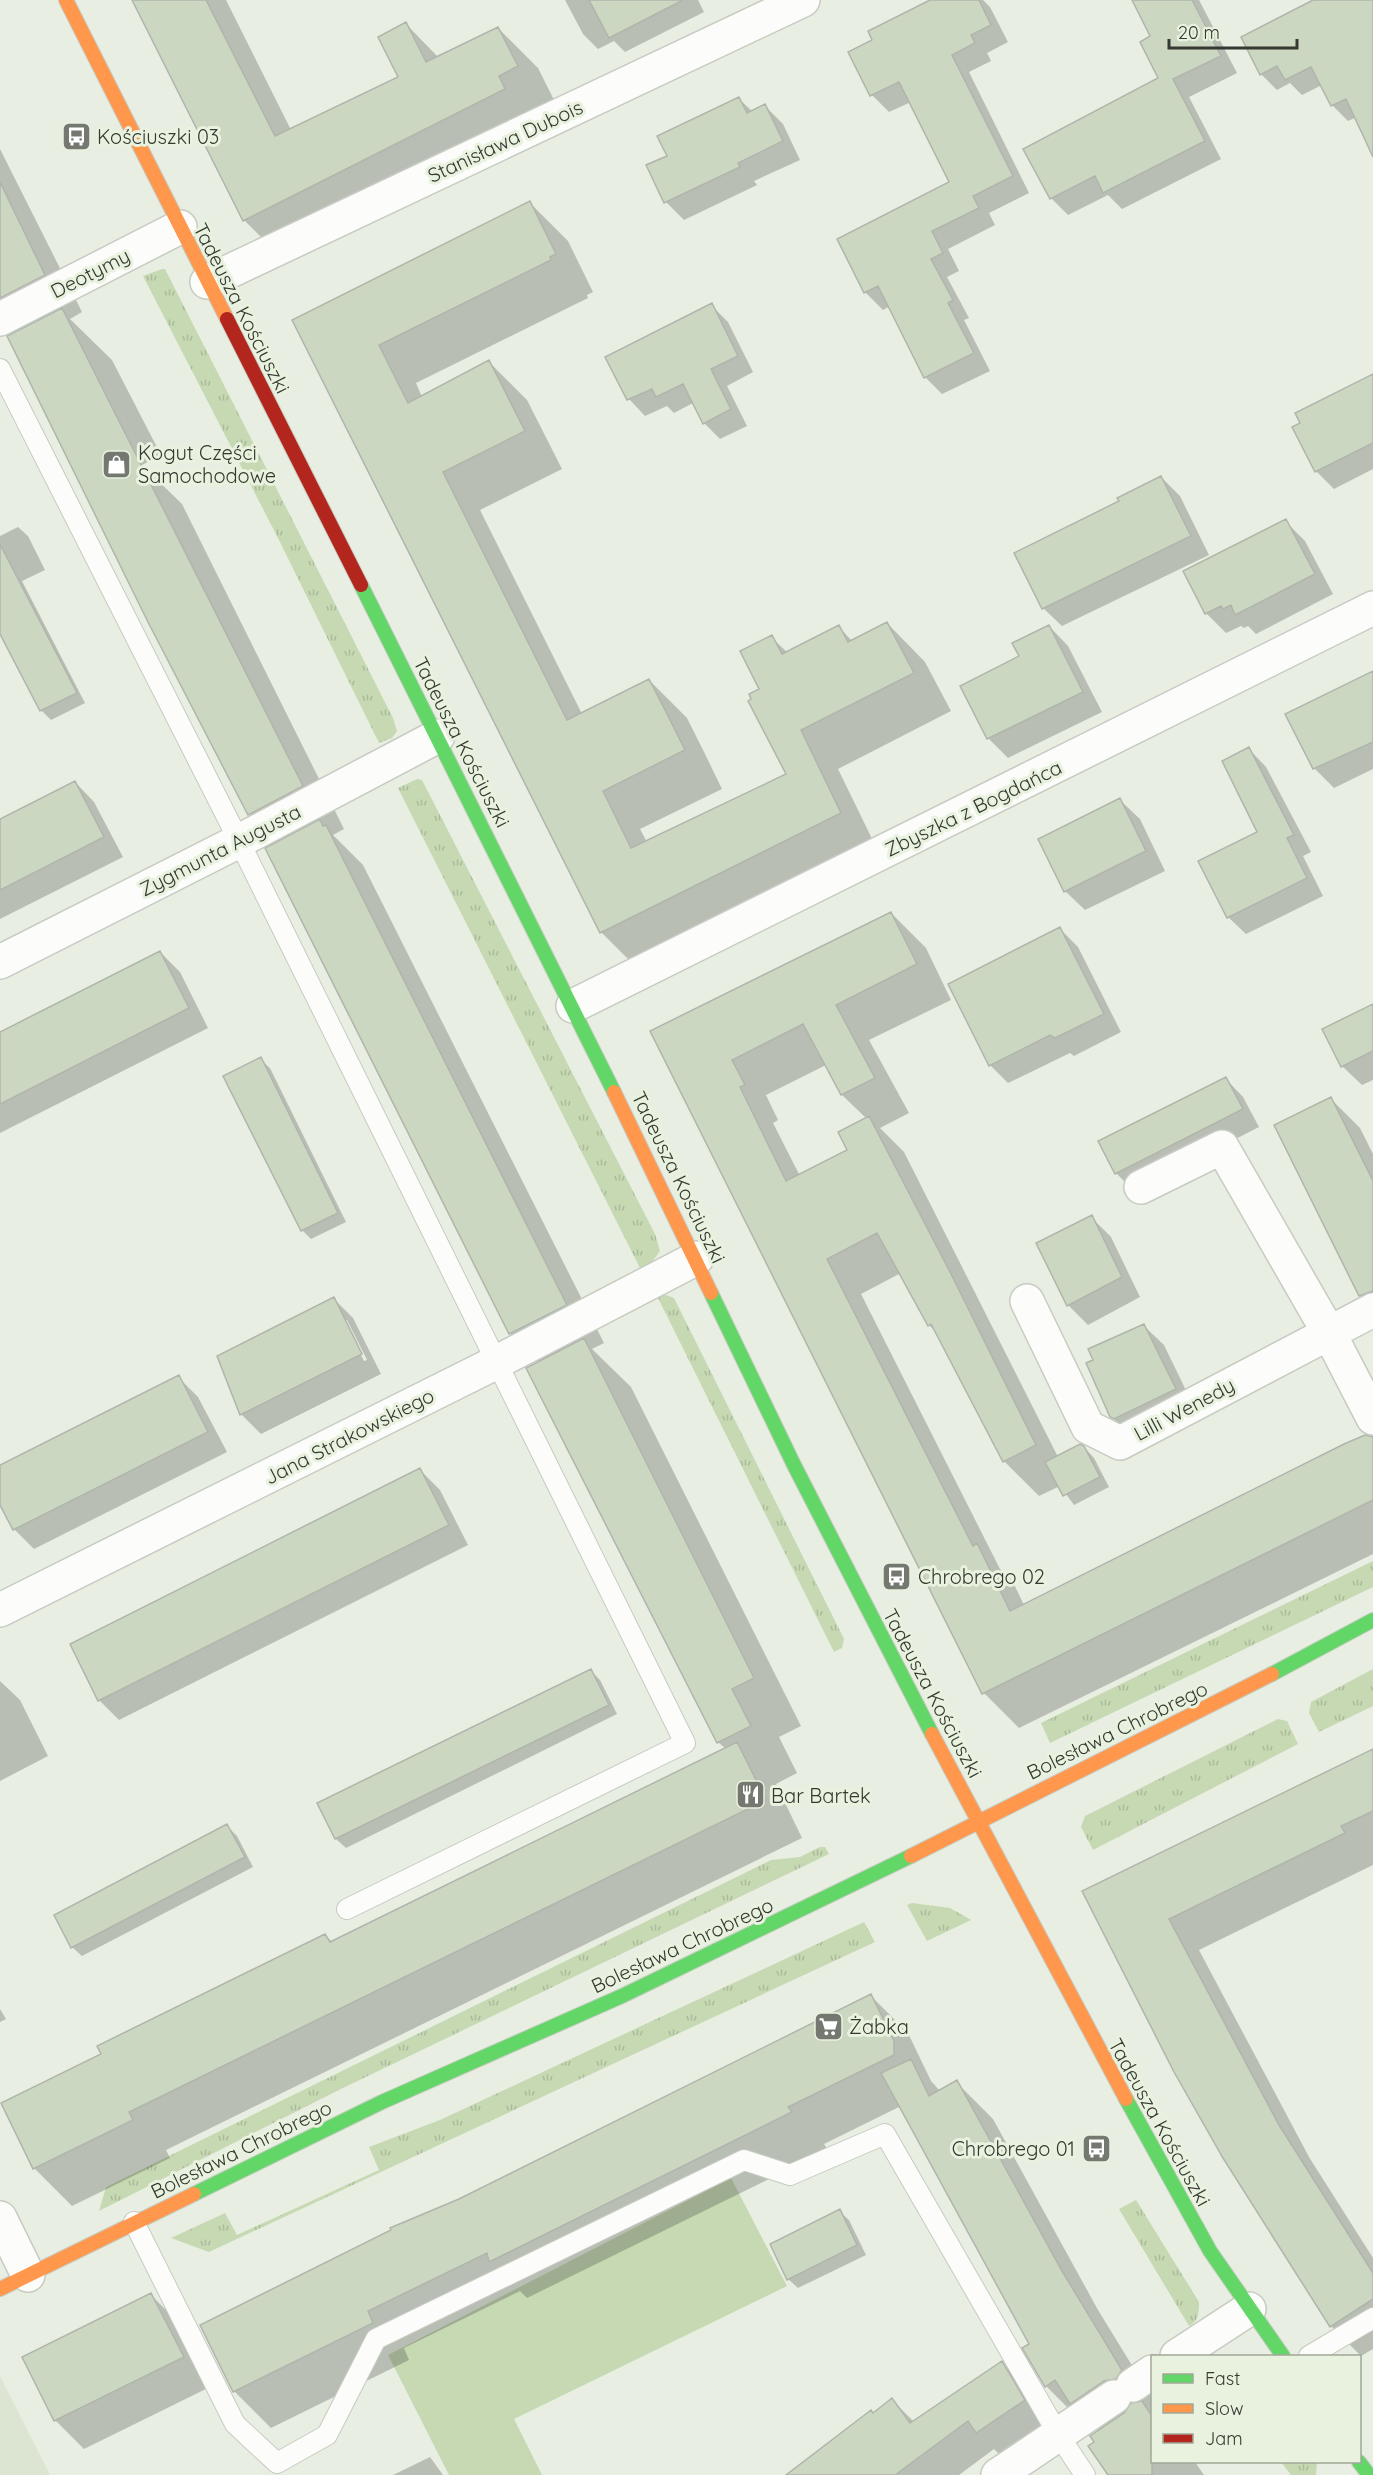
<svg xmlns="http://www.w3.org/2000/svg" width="1373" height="2475" viewBox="0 0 1373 2475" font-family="Quicksand,sans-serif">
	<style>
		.built { fill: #dbe5d1 }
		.grass { fill: url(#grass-tufts) }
		.garden { fill: #c6d9b3 }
		.shadow { fill: #0003; fill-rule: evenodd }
		.building { fill: #ccd7c1; stroke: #b0b5ac; stroke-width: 1.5 }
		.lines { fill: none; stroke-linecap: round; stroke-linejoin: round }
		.lane-casing { stroke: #c7cbc2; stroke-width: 22 }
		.street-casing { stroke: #c7cbc2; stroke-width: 36 }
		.fast-casing { stroke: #c7cbc2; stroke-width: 16 }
		.slow-casing { stroke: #c7cbc2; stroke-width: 16 }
		.jam-casing { stroke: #c7cbc2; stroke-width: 16 }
		.lane { stroke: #fcfcfb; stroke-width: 20 }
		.street { stroke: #fcfcfb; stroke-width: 33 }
		.fast { stroke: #63d668; stroke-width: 14 }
		.slow { stroke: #ff974d; stroke-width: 14 }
		.jam { stroke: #b3261e; stroke-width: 14 }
		.labels { text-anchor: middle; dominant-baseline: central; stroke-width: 6; stroke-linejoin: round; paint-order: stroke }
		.poi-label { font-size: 20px; fill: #353932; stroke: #e8f2de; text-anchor: start }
		.street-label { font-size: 20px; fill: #353932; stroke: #e8f2de }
	</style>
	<defs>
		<pattern id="grass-tufts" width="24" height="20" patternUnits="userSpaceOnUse" patternTransform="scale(1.5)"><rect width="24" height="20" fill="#c6d9b3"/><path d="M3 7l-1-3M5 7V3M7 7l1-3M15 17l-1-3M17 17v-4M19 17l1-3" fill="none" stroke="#abbb9a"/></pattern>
	</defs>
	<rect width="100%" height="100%" fill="#e8eee2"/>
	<path class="built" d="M0,2376L50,2475H0Z"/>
	<path class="grass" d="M162,269H165L393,718L397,731L392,738L379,743L279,540L143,276Z
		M417,779L422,780L655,1234L660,1251L651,1263L640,1268L398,788Z
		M666,1295L674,1298L844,1639L842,1648L834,1652L657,1296Z
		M1373,1561V1587L1050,1743L1041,1723Z
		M1373,1669V1706L1319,1732L1309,1713L1311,1702Z
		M1278,1719L1287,1721L1298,1744L1093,1850L1081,1827L1085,1816Z
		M820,1847H825L829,1854L343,2088L99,2211L106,2187L771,1860L800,1857Z
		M912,1903L950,1908L971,1920L927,1941L907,1905Z
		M864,1922L875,1942L209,2252L171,2238L225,2213L237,2235L379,2170L369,2147L440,2120Z
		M1136,2200L1199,2302C1199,2313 1199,2321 1189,2326L1119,2209Z
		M1281,2462H1317L1316,2475H1291Z"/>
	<path class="garden" d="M731,2178L787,2286L514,2419L542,2475H449L388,2355Z"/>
	<path class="shadow" d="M133,0H226L291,130L400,77L406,24L439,58L498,28L538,68L557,106L284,260L244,220Z
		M565,0H698L704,12L625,52L614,41L598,49L583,34Z
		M934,0H983L990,7L1008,42L987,53L991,61L969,72L1029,193L989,213L995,225L948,249L959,271L947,277L969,318L964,320L990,371L942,394L925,377L890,306L883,310L865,292L839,240L951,183L911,102L889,112L872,95L850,52L875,40Z
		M1134,0H1199L1237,73L1189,97L1221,159L1122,209L1108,195L1068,215L1051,198L1160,79L1152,37Z
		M1314,0H1373V147L1357,117L1348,121L1332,105L1322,85L1302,95L1290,83L1277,90L1261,74Z
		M739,99L753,112L765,106L783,124L800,160L754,181L757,185L684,220L666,202L669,157Z
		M0,149L82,312L70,319L112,360L161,455L142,465L182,504L344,829L333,835L363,865L604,1343L592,1349L631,1387L801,1726L779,1737L797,1773L776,1784L802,1838L166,2150L170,2158L72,2206L34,2168L103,2054L325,1935L332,1942L726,1749L718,1742L540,1363L510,1334L267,849L279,843L250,814L20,331L0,311Z
		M530,203L568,241L593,292L587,295L588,298L416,383L422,397L489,362L527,400L562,469L480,510L582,714L649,680L687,718L705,754L722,789L640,829L647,842L788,775L761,689L771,637L788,653L839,627L852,641L887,623L925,662L951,711L838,769L878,851L639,970L601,932L294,321Z
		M711,305L728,322L753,372L727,386L747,426L720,439L704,423L693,403L674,413L667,406L645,416L629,399L607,357Z
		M1373,376V469L1334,489L1316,471Z
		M1161,477L1180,496L1209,555L1062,626L1043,608L1121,502Z
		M1285,521L1305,541L1333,594L1256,634L1248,626L1244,628L1241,626L1226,633L1206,613Z
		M18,527L28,536L45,570L22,581L85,703L51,720L41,710L0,633V536Z
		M1049,626L1068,646L1102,712L1008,758L988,738L1021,657Z
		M1373,679V769L1334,788L1314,768Z
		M1249,749L1266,767L1311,852L1303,856L1323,896L1246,934L1228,917L1259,832Z
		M75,782L94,802L123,857L0,919V820Z
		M1120,800L1140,819L1165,871L1085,910L1065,891Z
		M891,913L926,948L951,1000L869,1040L909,1113L880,1128L904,1152L1058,1457L1084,1447L1094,1458L1109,1487L1074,1505L1060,1486L1039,1496L1004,1461L938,1334L929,1325L901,1273L861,1294L1000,1569L1012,1580L1024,1605L1366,1436H1373V1554L1019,1728L984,1693L652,1032ZM826,1065L842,1095L867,1119L849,1151L800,1176L773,1123L778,1120L766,1095Z
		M1060,929L1078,947L1121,1032L1074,1056L1070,1053L1008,1083L990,1065Z
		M160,952L180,972L208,1028L0,1133V1034Z
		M1373,1005V1080L1362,1085L1342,1066Z
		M260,1059L270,1068L346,1222L311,1239L302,1230Z
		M1226,1079L1243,1097L1259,1127L1134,1191L1116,1173Z
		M1331,1099L1360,1128L1373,1154V1308L1360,1295Z
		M1091,1217L1111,1237L1140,1297L1088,1325L1068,1305Z
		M334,1299L353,1318L381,1374L261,1434L242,1415L219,1356ZM344,1320H347L367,1360L364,1361Z
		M1144,1326L1164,1345L1195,1409L1132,1437L1111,1416Z
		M178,1377L198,1397L227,1452L34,1549L14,1529L0,1502V1467Z
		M420,1470L440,1490L468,1545L119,1720L99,1700Z
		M591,1671L600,1680L617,1714L346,1848L336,1839L319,1803Z
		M0,1681L20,1700L48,1756L0,1781Z
		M1373,1750V1865L1199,1950L1309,2157L1373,2258V2349L1361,2356L1331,2326L1084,1892Z
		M227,1826L237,1836L253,1867L82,1956L72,1947Z
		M871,1996L908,2033L931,2081L940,2091L956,2082L993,2119L1098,2310L1152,2398V2462H1195L1204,2475H1110L1096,2443L1099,2431L1087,2420L1083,2423L1046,2386L1031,2344L901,2106L824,2144L828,2150L527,2298L520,2291L404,2348L409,2360L271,2428L234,2391L460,2200Z
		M0,2009L6,2019L0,2022Z
		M839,2211L849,2220L866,2255L798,2288L788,2279Z
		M151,2295L180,2324L212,2386L84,2449L55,2420Z
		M1002,2363L1029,2391L1051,2428L1004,2459L994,2449L959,2475H786L892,2400L914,2422Z
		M430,2457L443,2475H393Z"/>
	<path class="building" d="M132,0H206L275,136L398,77L378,37L406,22L426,62L498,27L518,66L499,76L505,89L243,221Z
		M589,0H683L609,38Z
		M930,0H979L991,25L971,35L975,43L952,55L1013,176L973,196L979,208L932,231L943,253L931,259L953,300L948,303L974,353L924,378L878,286L864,293L837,239L949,182L899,82L870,96L848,52L872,40L868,31Z
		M1132,0H1192L1221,56L1173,79L1205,141L1103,193L1095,176L1050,199L1023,149L1158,78L1140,42L1150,36Z
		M1313,0H1373V157L1346,99L1331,106L1311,67L1285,80L1277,66L1260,75L1241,37Z
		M739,97L747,113L765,104L783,141L738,163L740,167L664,203L646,165L667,156L657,136Z
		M0,182L45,275L0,298Z
		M530,201L556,254L550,257L551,260L379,345L408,403L489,360L525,431L443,472L567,720L649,679L667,714L685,750L603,791L631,848L786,774L748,701L751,699L749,694L759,689L740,651L772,635L782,654L839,625L848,642L887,622L914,673L801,730L841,813L600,933L292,320Z
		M712,303L738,356L711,369L731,409L703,424L683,384L656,397L652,389L627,400L605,357Z
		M62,308L303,786L248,815L149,624L7,336Z
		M1373,374V443L1315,472L1292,427L1300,423L1295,413Z
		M1161,476L1191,536L1042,609L1014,553L1119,501L1117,498Z
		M1286,519L1315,574L1235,615L1231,605L1223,609L1221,606L1205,614L1183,571Z
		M0,544L77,693L40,711L0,634Z
		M1049,625L1083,692L987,739L960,686L1019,656L1012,643Z
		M1373,671V742L1313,769L1285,714Z
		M1249,747L1294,835L1287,838L1307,878L1227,918L1198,861L1257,832L1222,761Z
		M75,781L104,837L0,890V819Z
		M1120,798L1146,851L1064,892L1038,839Z
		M320,819L323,826L326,825L567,1305L509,1334L265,848Z
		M891,912L917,964L836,1005L875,1078L841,1095L803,1024L732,1060L745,1085L740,1087L786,1181L847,1150L838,1132L869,1116L950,1272L1036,1445L1003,1462L931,1324L928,1326L877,1233L827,1259L973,1546L977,1543L1010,1611L1344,1444L1365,1435L1373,1437V1500L982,1694L650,1031Z
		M1060,927L1104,1014L1055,1038L1050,1035L989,1066L948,984Z
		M160,951L189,1008L0,1104V1032Z
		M1373,1004V1051L1341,1067L1322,1029Z
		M261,1057L338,1213L301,1231L223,1076Z
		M1226,1077L1243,1109L1115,1174L1098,1141Z
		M1331,1097L1373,1181V1291L1359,1296L1274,1125Z
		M1092,1215L1122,1277L1067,1306L1036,1243Z
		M334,1297L362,1354L240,1415L217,1356Z
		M1144,1324L1176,1389L1114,1419L1110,1417L1086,1363L1093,1360L1088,1349Z
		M584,1338L754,1678L732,1689L751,1726L717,1743L526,1368Z
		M179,1375L208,1432L13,1530L0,1505V1465Z
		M1080,1444L1084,1446L1100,1477L1063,1496L1045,1462Z
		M420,1468L449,1525L98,1701L70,1644Z
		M591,1669L609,1705L335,1839L317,1803Z
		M737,1742L766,1800L129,2112L133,2120L33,2169L1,2103L101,2054L97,2046L325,1934L330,1942Z
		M1373,1749V1811L1341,1826L1345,1833L1169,1919L1279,2125L1373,2273V2299L1330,2327L1223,2158L1174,2072L1082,1891Z
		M227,1824L245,1857L71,1948L54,1915Z
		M871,1994L894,2041V2055L788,2107L792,2112L489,2262L487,2253L368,2311L373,2323L233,2392L200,2325L391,2230L390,2228L459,2199Z
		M911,2059L929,2096L957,2080L1062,2271L1122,2370L1116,2379L1104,2381L1070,2404L1055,2380L1045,2387L1022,2348L1029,2344L881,2073Z
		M840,2209L857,2245L787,2280L770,2244Z
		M151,2293L184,2357L54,2421L22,2357Z
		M1002,2361L1025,2400L976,2433L968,2421L895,2475H786L871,2410L873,2413L892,2398L910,2423Z
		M1142,2401L1152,2416V2475H1108L1088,2446L1094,2442L1090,2436L1124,2413L1131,2403Z"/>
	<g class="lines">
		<defs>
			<path id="lane" d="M0,369L239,841L685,1743L347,1909
				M134,2222L235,2424L277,2463L327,2435L376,2339L744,2160L790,2175L885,2134L1058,2434L1085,2475
				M1309,2356L1373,2318"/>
			<path id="street" d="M207,282L803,0
				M0,319L180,227
				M0,962L239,841L438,736
				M573,1006L1373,608
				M1141,1187L1222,1147L1329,1333L1373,1418
				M1027,1301L1088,1427L1120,1443L1373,1310
				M0,1610L497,1362L697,1258
				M0,2218L28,2275
				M1177,2356L1249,2309
				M1133,2385L1152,2372
				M998,2475L1114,2397"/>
			<path id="fast" d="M361,585L614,1092
				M711,1293L794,1465L932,1734
				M1272,1674L1373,1620
				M1126,2099L1210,2251L1283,2356
				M194,2194L382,2102L622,1996L911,1856
				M1359,2462L1369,2475"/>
			<path id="slow" d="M66,0L227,319
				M614,1092L711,1293
				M932,1734L1126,2099
				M911,1856L1272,1674
				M0,2289L194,2194"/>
			<path id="jam" d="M227,319L361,585"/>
		</defs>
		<use href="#lane" class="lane-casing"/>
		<use href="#street" class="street-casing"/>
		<use href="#fast" class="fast-casing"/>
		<use href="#slow" class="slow-casing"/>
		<use href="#jam" class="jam-casing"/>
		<use href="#lane" class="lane"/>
		<use href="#street" class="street"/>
		<use href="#fast" class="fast"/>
		<use href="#slow" class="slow"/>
		<use href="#jam" class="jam"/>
	</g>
	<defs>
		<symbol id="bus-square" viewBox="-11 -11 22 22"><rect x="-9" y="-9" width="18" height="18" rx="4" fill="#747870" stroke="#e8f2de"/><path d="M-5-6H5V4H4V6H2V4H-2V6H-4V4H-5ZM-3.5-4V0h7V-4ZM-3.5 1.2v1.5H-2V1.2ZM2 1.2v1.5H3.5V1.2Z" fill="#fff"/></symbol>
		<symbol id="shop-square" viewBox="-11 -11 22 22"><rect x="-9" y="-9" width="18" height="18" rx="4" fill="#747870" stroke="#e8f2de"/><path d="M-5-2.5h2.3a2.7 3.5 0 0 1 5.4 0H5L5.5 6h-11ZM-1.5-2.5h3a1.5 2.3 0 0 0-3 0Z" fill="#fff"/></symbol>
		<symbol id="restaurant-square" viewBox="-11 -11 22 22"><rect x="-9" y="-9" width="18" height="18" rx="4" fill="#747870" stroke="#e8f2de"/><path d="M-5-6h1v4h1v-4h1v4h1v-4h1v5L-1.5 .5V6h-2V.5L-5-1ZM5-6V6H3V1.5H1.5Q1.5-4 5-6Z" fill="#fff"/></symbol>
		<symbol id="supermarket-square" viewBox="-11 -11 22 22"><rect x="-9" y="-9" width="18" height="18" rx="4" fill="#747870" stroke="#e8f2de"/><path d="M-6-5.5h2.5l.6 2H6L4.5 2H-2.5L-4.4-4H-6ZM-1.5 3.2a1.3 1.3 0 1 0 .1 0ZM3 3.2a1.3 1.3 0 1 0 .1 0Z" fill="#fff"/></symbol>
	</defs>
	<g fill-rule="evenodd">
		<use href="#bus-square" x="60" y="120" width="33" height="33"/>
		<use href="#shop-square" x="100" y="448" width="33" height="33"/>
		<use href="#bus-square" x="880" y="1560" width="33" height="33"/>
		<use href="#restaurant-square" x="734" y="1778" width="33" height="33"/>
		<use href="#supermarket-square" x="812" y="2010" width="33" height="33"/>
		<use href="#bus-square" x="1080" y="2132" width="33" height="33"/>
	</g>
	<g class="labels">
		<g class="poi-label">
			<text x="97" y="136">Kościuszki 03</text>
			<text x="138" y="452">Kogut Części<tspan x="138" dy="23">Samochodowe</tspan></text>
			<text x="918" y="1576">Chrobrego 02</text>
			<text x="771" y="1795">Bar Bartek</text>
			<text x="849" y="2026">Żabka</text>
			<text x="1075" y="2148" text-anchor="end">Chrobrego 01</text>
		</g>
		<g class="street-label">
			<text transform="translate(505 141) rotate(-25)">Stanisława Dubois</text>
			<text transform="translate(90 273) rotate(-27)">Deotymy</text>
			<text transform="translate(242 308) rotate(63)">Tadeusza Kościuszki</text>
			<text transform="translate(462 742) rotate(63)">Tadeusza Kościuszki</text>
			<text transform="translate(973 808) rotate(-26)">Zbyszka z Bogdańca</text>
			<text transform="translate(220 850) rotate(-27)">Zygmunta Augusta</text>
			<text transform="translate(679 1177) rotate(64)">Tadeusza Kościuszki</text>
			<text transform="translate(1184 1409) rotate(-28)">Lilli Wenedy</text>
			<text transform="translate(349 1436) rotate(-27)">Jana Strakowskiego</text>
			<text transform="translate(933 1693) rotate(62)">Tadeusza Kościuszki</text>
			<text transform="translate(1117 1730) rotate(-26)">Bolesława Chrobrego</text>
			<text transform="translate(682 1945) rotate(-25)">Bolesława Chrobrego</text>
			<text transform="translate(1160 2122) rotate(61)">Tadeusza Kościuszki</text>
			<text transform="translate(241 2149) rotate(-26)">Bolesława Chrobrego</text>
		</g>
	</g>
	<rect x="1151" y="2355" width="210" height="108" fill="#e8f2de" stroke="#a0a899" stroke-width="1.5"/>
	<rect x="1163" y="2374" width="30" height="9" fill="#63d668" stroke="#a0a899" stroke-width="1.5"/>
	<text x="1205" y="2385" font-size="18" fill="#353932">Fast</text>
	<rect x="1163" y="2404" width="30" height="9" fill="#ff974d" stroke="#a0a899" stroke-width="1.5"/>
	<text x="1205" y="2415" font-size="18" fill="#353932">Slow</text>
	<rect x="1163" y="2434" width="30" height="9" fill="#b3261e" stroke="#a0a899" stroke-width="1.5"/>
	<text x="1205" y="2445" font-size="18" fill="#353932">Jam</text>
	<path d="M1169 39v9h128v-9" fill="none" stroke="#353932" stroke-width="3"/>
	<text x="1178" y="39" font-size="18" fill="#353932" stroke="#e8f2de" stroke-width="4.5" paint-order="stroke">20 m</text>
</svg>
